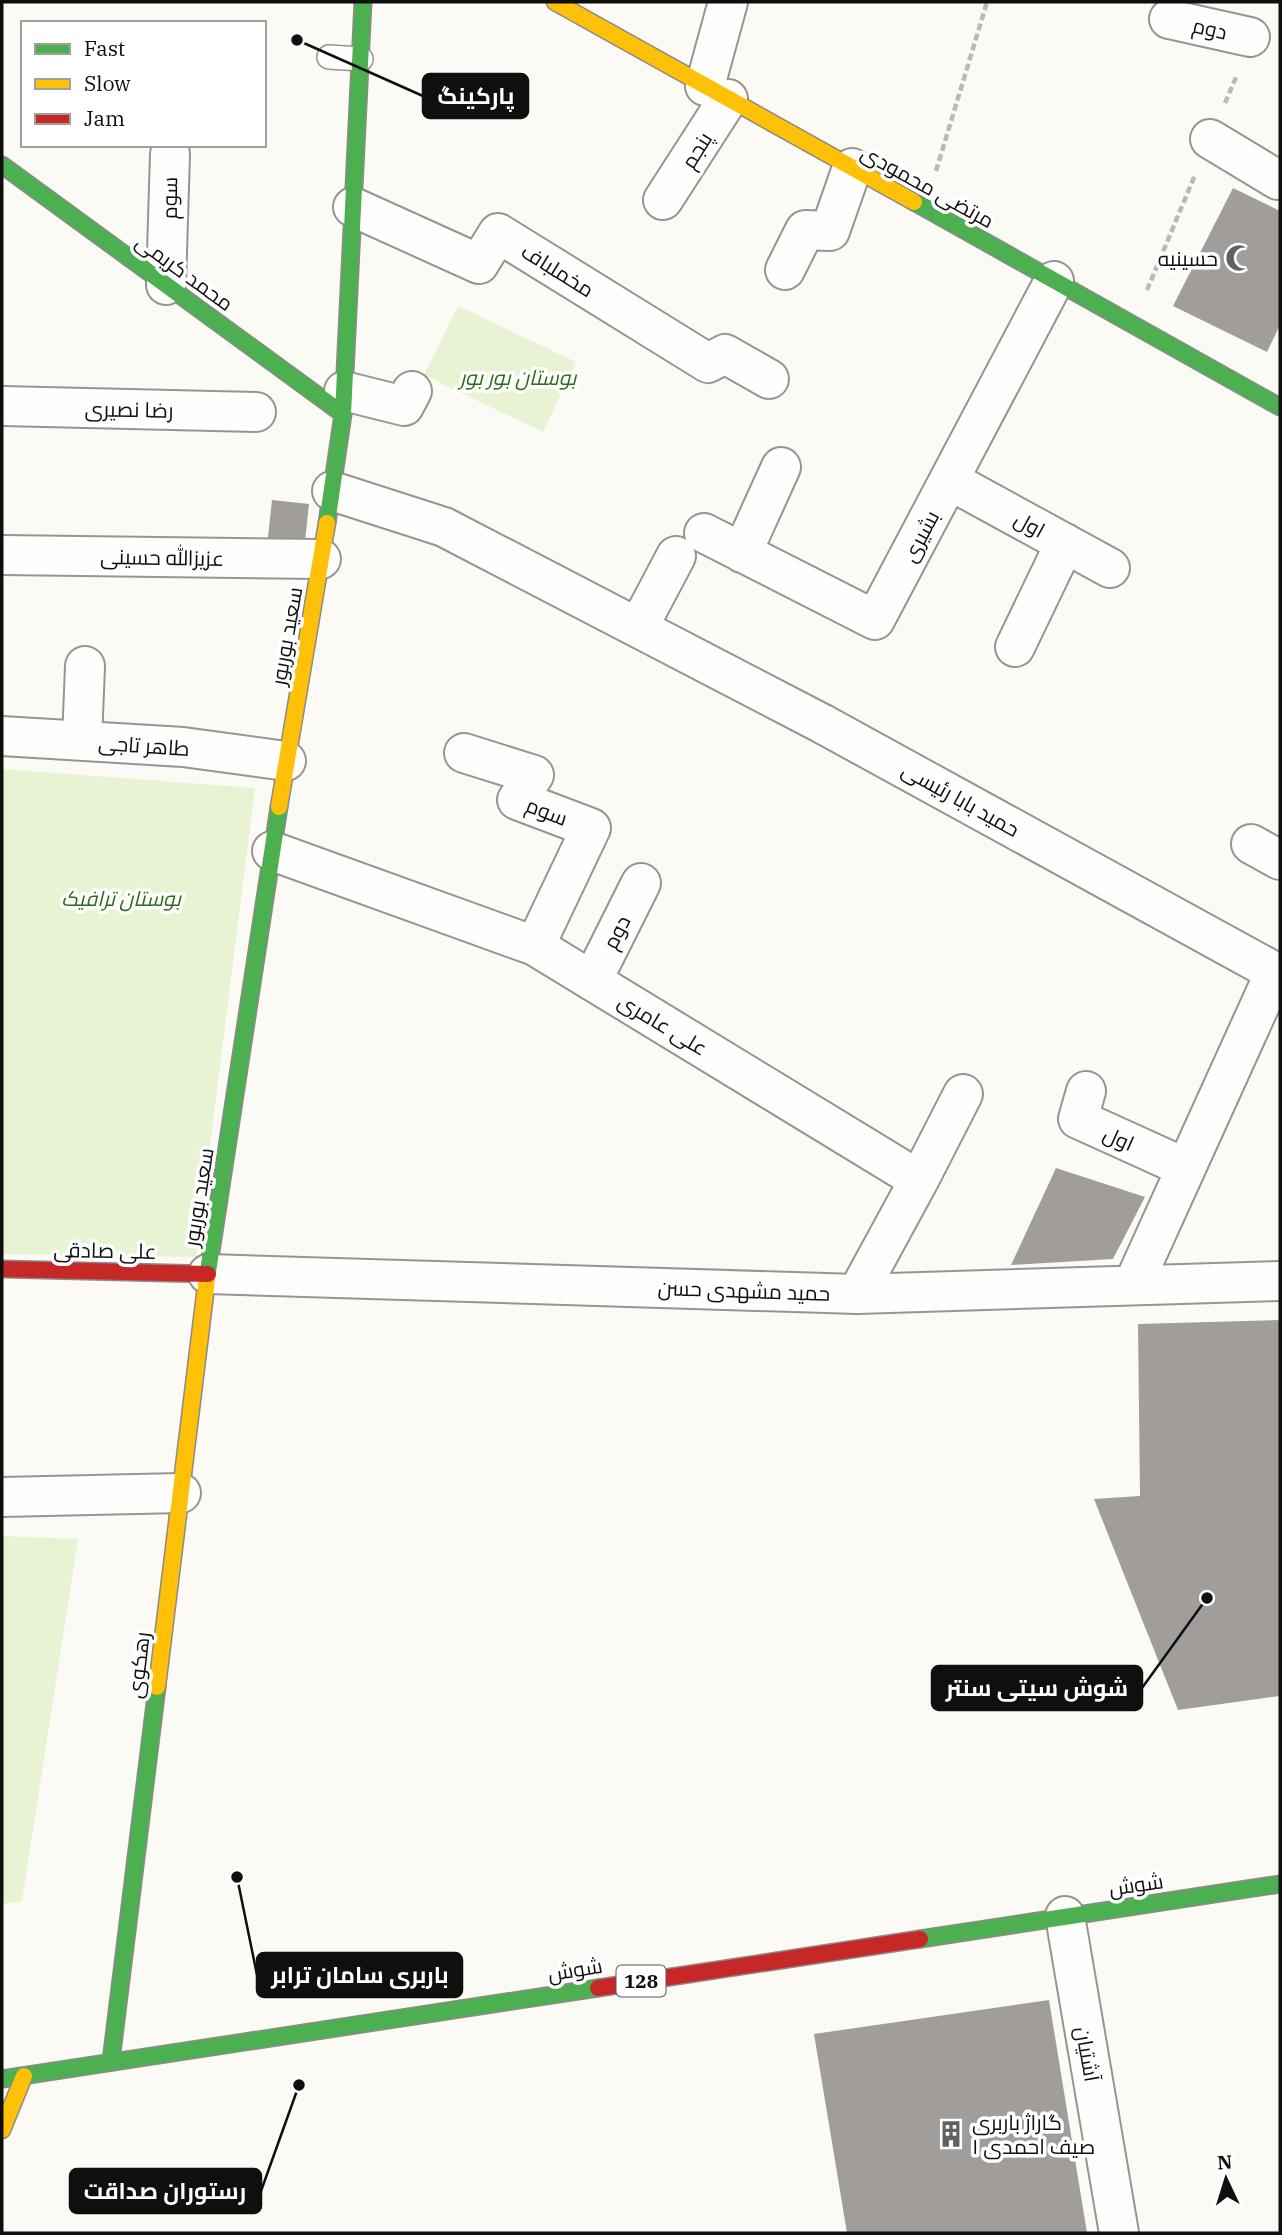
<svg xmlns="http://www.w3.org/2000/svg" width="1282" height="2235" viewBox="0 0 1282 2235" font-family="'IBM Plex Serif',Cairo,serif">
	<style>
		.green { fill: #e7f3d2 }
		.building { fill: #a09d9a }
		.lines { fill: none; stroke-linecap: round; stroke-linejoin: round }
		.lane-casing { stroke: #969592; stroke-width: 26 }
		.street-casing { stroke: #969592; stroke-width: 42 }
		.fast-casing { stroke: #8c8b89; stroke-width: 19 }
		.slow-casing { stroke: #8c8b89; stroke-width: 19 }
		.jam-casing { stroke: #8c8b89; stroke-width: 19 }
		.path { stroke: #b9b9b8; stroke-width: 4.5; stroke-dasharray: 7 3.5; stroke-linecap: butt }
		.lane { stroke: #fffefd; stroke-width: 23 }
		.street { stroke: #fffefd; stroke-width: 38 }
		.fast { stroke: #4caf50; stroke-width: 16 }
		.slow { stroke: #ffc107; stroke-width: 16 }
		.jam { stroke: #c62828; stroke-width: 16 }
		.labels { text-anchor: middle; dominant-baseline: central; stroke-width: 7; stroke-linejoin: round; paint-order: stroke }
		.shield { fill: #fff; stroke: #575757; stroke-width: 2 }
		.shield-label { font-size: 19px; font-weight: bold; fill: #0f0f0f }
		.street-label { font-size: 21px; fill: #0f0f0f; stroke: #fff }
		.poi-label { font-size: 21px; fill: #0f0f0f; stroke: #fff; text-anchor: end }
		.park-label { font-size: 21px; font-style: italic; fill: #2f6c1a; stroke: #fff }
		.leader { fill: none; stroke: #0f0f0f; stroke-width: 2.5 }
		.callout-dot { fill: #0f0f0f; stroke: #fff; stroke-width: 2.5 }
		.callout { fill: #0f0f0f; stroke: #0f0f0f; stroke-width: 2.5 }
		.callout-label { font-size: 23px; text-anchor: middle; font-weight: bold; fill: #fff }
	</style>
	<rect width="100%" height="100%" fill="#fcfaf4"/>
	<path class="green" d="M458,306L576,362L543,432L424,375Z
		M2,769L255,788L196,1257L2,1254Z
		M2,1536L78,1539L22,1901L2,1904Z"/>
	<path class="building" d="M1233,188L1280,211V325L1267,352L1173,306Z
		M272,500L309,504L304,551L267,547Z
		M1056,1168L1145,1197L1113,1259L1011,1265Z
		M1280,1320V1696L1178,1710L1094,1499L1140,1496L1138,1324Z
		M1049,2000L1087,2233H847L814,2034Z"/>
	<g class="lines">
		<defs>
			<path id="lane" d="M329,57L361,59"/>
			<path id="street" d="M1169,19L1250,37
				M705,86L728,2
				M1210,139L1278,180
				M663,200L728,99
				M353,207L479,264L498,233L708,363L725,354L769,379
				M785,270L805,230L830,231L852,168
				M166,285L170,154
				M344,391L404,406L412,391
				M2,406L256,412
				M949,480L1110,568
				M332,491L444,527L821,723L1275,972L1133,1285
				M704,533L875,620L1054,281
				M742,553L781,467
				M2,555L321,559
				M639,626L676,556
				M1015,647L1065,543
				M2,736L183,747L286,761
				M82,741L85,666
				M464,753L534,775L517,800L591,828L535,946
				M1251,844L1280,860
				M272,851L535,946L919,1180L857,1294
				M592,981L641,883
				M1086,1091L1078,1119L1186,1168
				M919,1180L963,1094
				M208,1274L857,1294L1280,1281
				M2,1497L181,1493
				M1065,1916L1119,2233"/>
			<path id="fast" d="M2,165L343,414
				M914,202L1280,407
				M327,523L343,414L363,2
				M207,1278L279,807
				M920,1939L1280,1884
				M111,2061L157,1687
				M2,2079L598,1988"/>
			<path id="slow" d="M555,2L914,202
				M279,807L327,523
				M157,1687L207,1278
				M2,2130L24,2076"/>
			<path id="jam" d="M2,1269L208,1274
				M598,1988L920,1939"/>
		</defs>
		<use href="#lane" class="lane-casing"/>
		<use href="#street" class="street-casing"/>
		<use href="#fast" class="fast-casing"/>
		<use href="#slow" class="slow-casing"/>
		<use href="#jam" class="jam-casing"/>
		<path class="path" d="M1225,103L1237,75
			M936,171L987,2
			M1147,290L1195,175"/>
		<use href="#lane" class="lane"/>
		<use href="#street" class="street"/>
		<use href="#fast" class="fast"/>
		<use href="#slow" class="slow"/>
		<use href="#jam" class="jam"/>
	</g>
	<defs>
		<symbol id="mosque-bare" viewBox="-9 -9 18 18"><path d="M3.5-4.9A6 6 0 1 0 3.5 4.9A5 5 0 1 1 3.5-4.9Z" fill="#62615f" stroke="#fff" stroke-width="2.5" paint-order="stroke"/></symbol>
		<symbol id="building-bare" viewBox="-9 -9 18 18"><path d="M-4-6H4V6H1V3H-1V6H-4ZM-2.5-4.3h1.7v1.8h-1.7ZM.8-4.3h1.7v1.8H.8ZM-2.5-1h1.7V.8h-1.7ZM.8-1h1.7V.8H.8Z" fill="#62615f" stroke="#fff" stroke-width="2.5" paint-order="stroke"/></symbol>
	</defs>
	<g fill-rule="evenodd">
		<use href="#mosque-bare" x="1220" y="239" width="38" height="38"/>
		<use href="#building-bare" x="932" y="2115" width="38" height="38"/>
	</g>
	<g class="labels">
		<rect class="shield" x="616.5" y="1965.5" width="49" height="31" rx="5"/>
		<g class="shield-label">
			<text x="641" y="1981">128</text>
		</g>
		<g class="street-label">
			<text transform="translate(1210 28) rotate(13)">دوم</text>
			<text transform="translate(696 150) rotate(-58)">پنجم</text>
			<text transform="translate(928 186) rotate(29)">مرتضی محمودی</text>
			<text transform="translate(169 198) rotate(-89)">سوم</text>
			<text transform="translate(558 270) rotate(32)">مخملباف</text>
			<text transform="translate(185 272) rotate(36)">محمد کریمی</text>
			<text transform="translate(129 409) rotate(1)">رضا نصیری</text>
			<text transform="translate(1030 524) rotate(29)">اول</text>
			<text transform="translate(920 536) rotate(-62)">بشیری</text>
			<text transform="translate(162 557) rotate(1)">عزیزالله حسینی</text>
			<text transform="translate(286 636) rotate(-80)">سعید بوربور</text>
			<text transform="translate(144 745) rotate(4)">طاهر تاجی</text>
			<text transform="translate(961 799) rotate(29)">حمید بابا رئیسی</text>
			<text transform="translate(547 811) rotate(21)">سوم</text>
			<text transform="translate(616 932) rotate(-63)">دوم</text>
			<text transform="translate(663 1024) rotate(31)">علی عامری</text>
			<text transform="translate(1119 1138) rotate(24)">اول</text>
			<text transform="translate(198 1197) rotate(-81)">سعید بوربور</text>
			<text transform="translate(105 1250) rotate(1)">علی صادقی</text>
			<text transform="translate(744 1290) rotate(2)">حمید مشهدی حسن</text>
			<text transform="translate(138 1665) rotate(-83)">رهکوی</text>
			<text transform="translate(1136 1884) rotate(-8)">شوش</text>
			<text transform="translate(575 1969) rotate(-9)">شوش</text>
			<text transform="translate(1088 2054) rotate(80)">آشتیان</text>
		</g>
		<g class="poi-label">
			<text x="1218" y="258">حسینیه</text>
			<text x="972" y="2122" text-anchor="start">گاراژ باربری<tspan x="972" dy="24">صیف احمدی ۱</tspan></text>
		</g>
		<g class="park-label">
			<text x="518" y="377">بوستان بور بور</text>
			<text x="121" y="898">بوستان ترافیک</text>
		</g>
	</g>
	<path class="leader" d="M297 40L423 96M1207 1598L1142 1688M237 1877L257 1975M299 2085L261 2191"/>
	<g class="callout-dot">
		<circle cx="297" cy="40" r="7"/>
		<circle cx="1207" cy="1598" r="7"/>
		<circle cx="237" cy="1877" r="7"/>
		<circle cx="299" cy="2085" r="7"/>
	</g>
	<g class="callout">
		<rect x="423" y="74" width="105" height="44" rx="7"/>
		<rect x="932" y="1666" width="210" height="44" rx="7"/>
		<rect x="257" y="1953" width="205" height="44" rx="7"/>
		<rect x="70" y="2169" width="191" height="44" rx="7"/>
	</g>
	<g class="callout-label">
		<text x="476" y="104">پارکینگ</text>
		<text x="1037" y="1696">شوش سیتی سنتر</text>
		<text x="360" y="1983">باربری سامان ترابر</text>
		<text x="165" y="2199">رستوران صداقت</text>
	</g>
	<rect width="1282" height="2235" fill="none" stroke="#0f0f0f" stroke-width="7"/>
	<rect x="21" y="21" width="245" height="126" fill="#ffffff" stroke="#9f9f9f" stroke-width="2"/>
	<rect x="35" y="44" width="35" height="10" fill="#4caf50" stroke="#9f9f9f" stroke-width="2"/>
	<text x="84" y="56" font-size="21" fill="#0f0f0f">Fast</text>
	<rect x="35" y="79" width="35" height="10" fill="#ffc107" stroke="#9f9f9f" stroke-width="2"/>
	<text x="84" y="91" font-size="21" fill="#0f0f0f">Slow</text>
	<rect x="35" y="114" width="35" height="10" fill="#c62828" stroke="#9f9f9f" stroke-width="2"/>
	<text x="84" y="126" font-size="21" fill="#0f0f0f">Jam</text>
	<g transform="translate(1226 2179) rotate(356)" stroke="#ffffff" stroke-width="5" paint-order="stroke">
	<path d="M0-5L12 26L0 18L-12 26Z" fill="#0f0f0f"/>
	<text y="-10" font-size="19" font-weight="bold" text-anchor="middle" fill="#0f0f0f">N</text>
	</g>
</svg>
